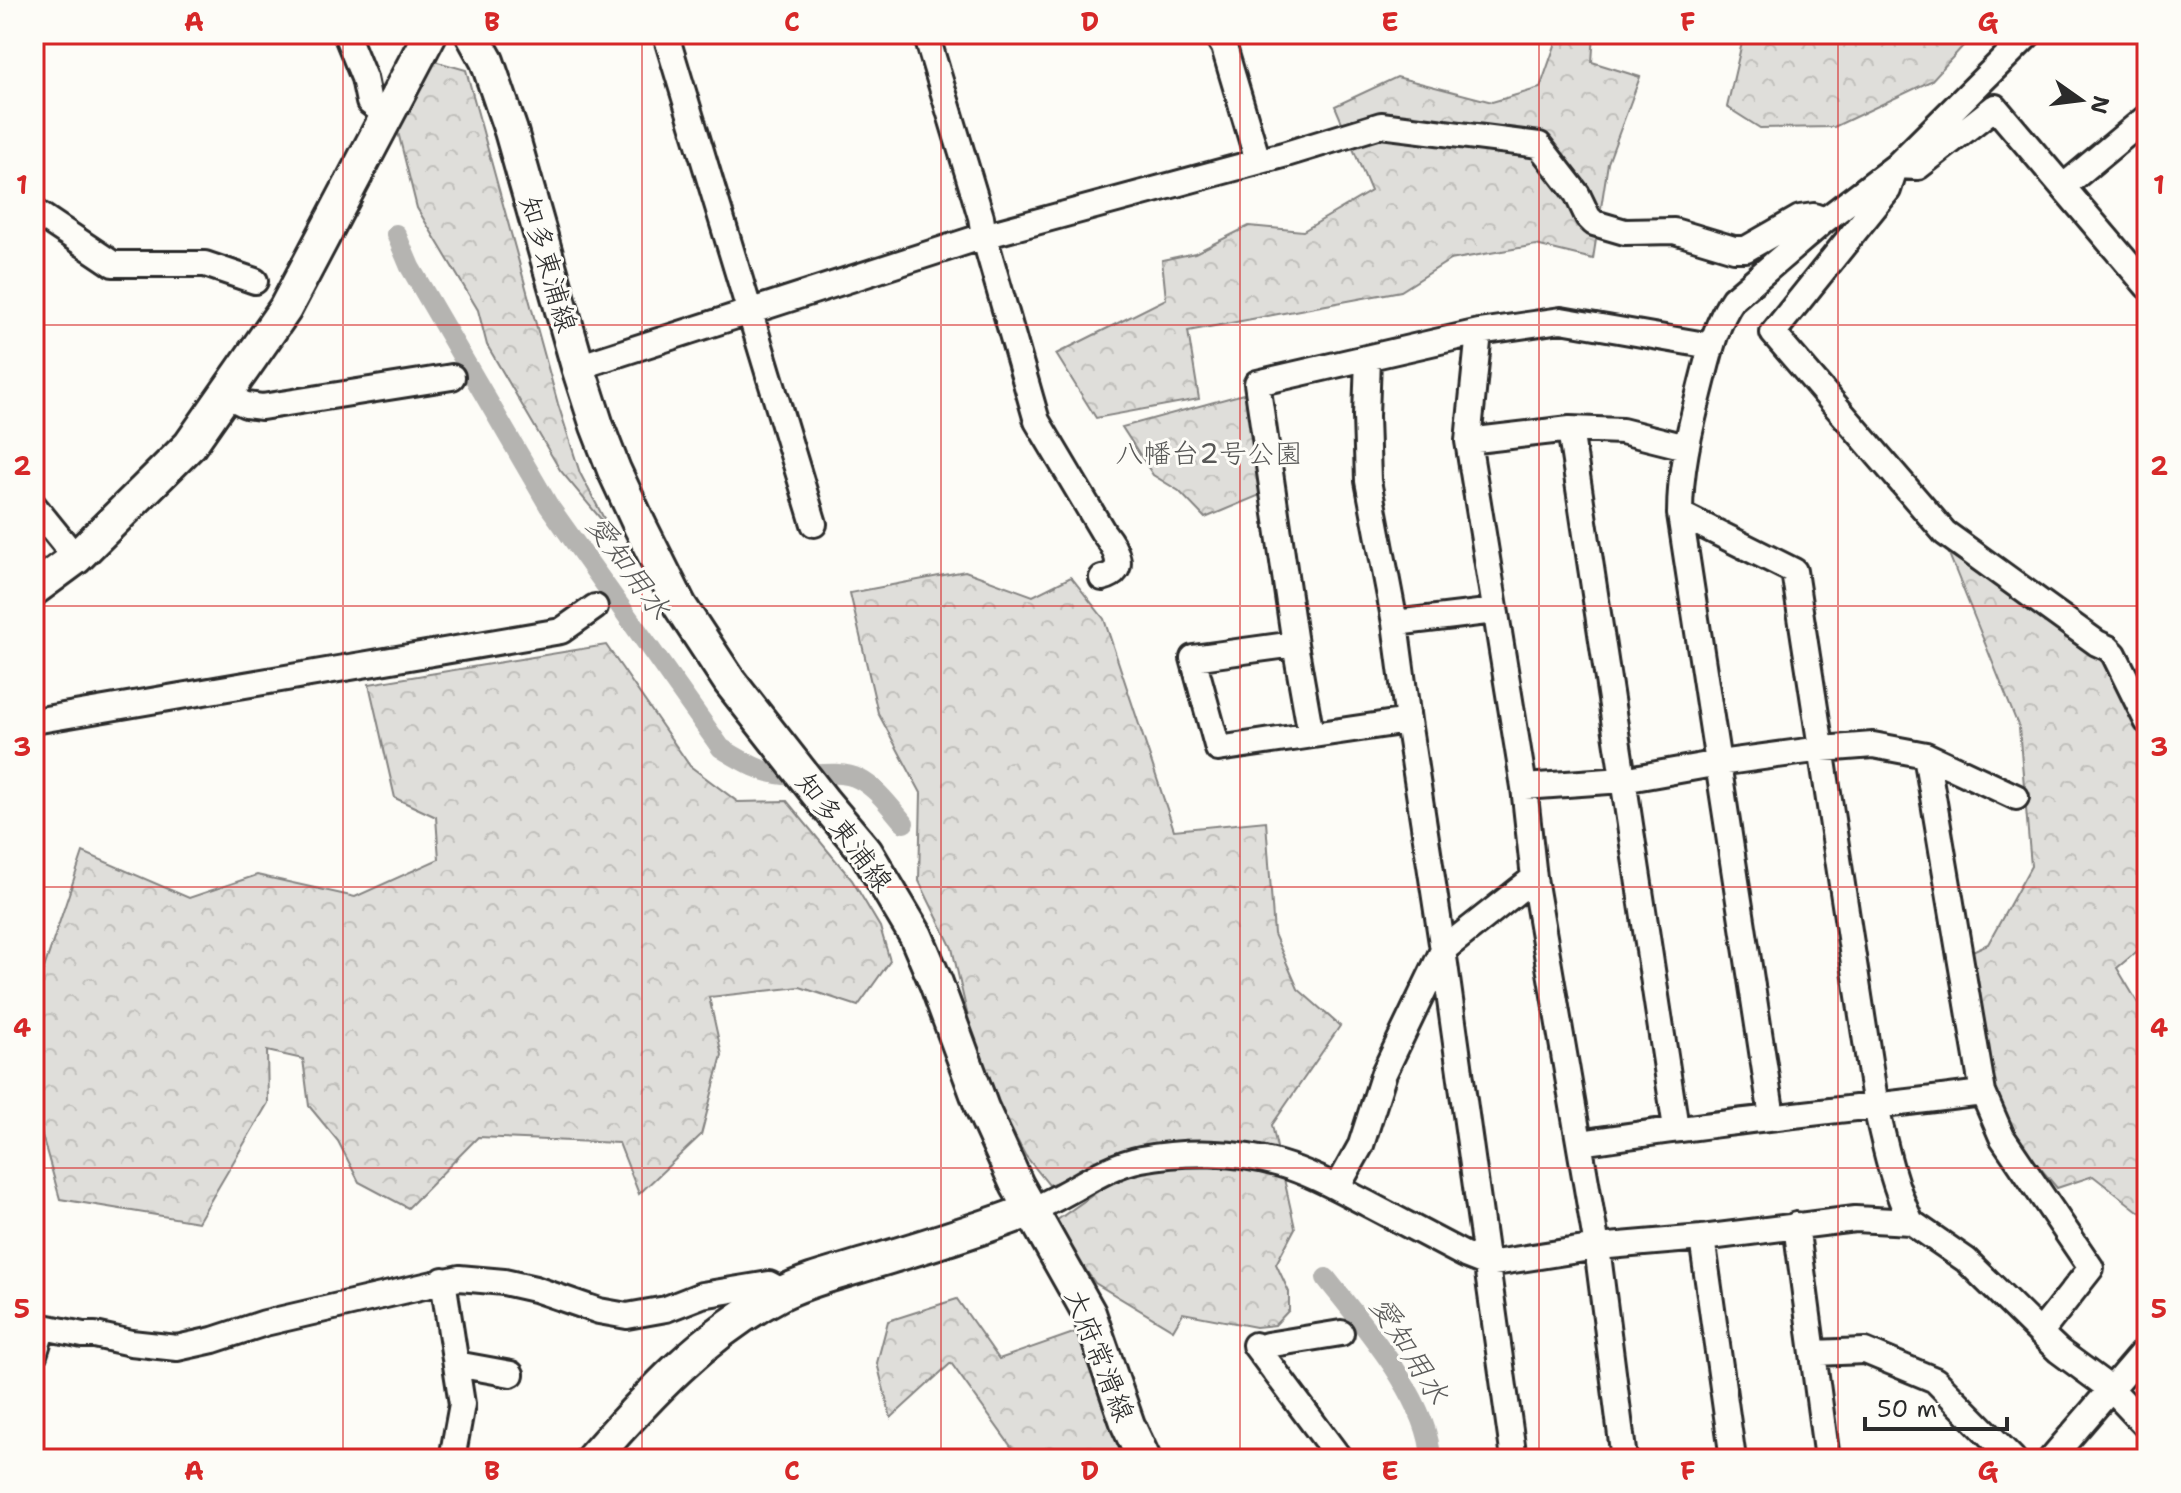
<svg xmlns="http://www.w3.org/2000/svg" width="2181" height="1493" viewBox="0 0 2181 1493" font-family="'Shantell Sans','Klee One',sans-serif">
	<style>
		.forest { fill: url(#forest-crowns); stroke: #858482; stroke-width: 2 }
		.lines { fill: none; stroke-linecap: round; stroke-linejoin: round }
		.canal { stroke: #b5b4b1; stroke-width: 20 }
		.minor-casing { stroke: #2b2b2b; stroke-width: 30 }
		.major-casing { stroke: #2b2b2b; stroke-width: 38 }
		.minor { stroke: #fdfcf7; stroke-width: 24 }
		.major { stroke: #fdfcf7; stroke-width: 32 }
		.grid { fill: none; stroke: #d62828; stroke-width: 2; stroke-opacity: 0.55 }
		.labels { text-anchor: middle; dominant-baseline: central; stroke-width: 6; stroke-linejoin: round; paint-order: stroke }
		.street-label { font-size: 28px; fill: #2b2b2b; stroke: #fdfcf7 }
		.park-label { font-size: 28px; fill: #585857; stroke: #fdfcf7 }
		.water-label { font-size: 30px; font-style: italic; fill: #5b5b5a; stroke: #fdfcf7 }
		.neatline { fill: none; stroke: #d62828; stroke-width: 3 }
		.grid-label { font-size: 26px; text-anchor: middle; font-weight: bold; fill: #d62828 }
	</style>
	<defs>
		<pattern id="forest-crowns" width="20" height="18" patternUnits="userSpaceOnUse" patternTransform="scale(2)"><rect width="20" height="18" fill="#dfdeda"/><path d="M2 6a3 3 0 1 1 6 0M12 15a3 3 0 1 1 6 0" fill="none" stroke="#c0bfbb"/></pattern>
	</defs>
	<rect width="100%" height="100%" fill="#fdfcf7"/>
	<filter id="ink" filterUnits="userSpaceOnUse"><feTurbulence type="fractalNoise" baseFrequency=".0125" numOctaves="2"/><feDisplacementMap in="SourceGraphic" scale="16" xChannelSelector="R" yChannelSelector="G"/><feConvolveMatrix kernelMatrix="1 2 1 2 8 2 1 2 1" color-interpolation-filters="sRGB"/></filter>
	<g filter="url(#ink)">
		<path class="forest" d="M1559,34H1594L1592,62L1640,77L1608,163L1593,259L1536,245L1450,260L1401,291L1188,331L1199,399L1096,418L1056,354L1166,299L1162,260L1195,253L1249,226L1303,231L1371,191L1335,106L1397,77L1492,102L1540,88Z
			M1744,34H1974L1931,81L1834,127L1760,128L1727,107Z
			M434,61L466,70L558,404L580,473L610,530L560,470L487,345L478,310L417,208L397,128Z
			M1247,393L1265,493L1205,518L1179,491L1153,475L1122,427Z
			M1949,554L2103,658L2147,747V943L2117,968L2147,1018V1215L2138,1211L2093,1176L2057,1188L2031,1157L1990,1091L1970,952L1988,944L2031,866L2019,728Z
			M965,571L1033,596L1071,577L1104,619L1174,830L1266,821L1274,934L1298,989L1340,1026L1272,1125L1295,1228L1276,1264L1289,1292V1310L1275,1325L1256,1327L1183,1313L1173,1330L1095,1283L1053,1223L1104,1187L1092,1169L1049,1185L1025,1155L980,1069L952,948L919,881L921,793L878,713L850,593Z
			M606,645L690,766L738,802L787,801L852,880L880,927L890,961L858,1006L800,987L709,997L722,1055L701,1135L639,1194L619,1143L478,1137L408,1208L359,1182L338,1141L309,1106L303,1059L267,1051L268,1103L198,1222L60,1199L41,1132L34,1131V982L39,983L83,852L189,898L257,875L355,897L439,859L436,817L395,798L369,684Z
			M957,1299L999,1359L1079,1331L1134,1459H1001L1012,1448L951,1363L891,1418L877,1363L888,1321Z"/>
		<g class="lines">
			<path class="canal" d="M396,234L410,267L549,506L721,748C741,760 761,773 784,775C808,778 837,768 859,779C877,788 891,808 904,823
				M1326,1278C1362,1324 1429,1399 1431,1459"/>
			<defs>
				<path id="minor" d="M346,34L364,78L369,102L386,115
					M672,34L668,42L814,524
					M926,34L981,217L984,236L1037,421L1103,532C1115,547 1130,572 1102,578
					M1216,34L1224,47L1258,161
					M1896,166L1918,167L1995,107L2147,286
					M1895,168L1888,190L1773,333L1945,533L2097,643L2108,648L2114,654L2147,721
					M2063,187L2147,117
					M34,211L113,264H205L255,281
					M1479,332L1468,441L1524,787L1534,878L1597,1247L1624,1459
					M1368,358L1366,416L1368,481L1395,623L1408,721L1443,950L1514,1459
					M578,367L984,236L1283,155L1381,125L1539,145L1577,194L1588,217L1594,223L1625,232L1674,231L1734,249H1746L1800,218L1814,216L1825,220
					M225,395L246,405L262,407L452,377
					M1570,429L1622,431L1686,447
					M1468,441L1570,429L1676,1128
					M34,506L76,558
					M1680,514L1794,571L1876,1107C1885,1146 1893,1185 1911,1222
					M1395,623L1495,611
					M1295,644L1311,735
					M34,721L561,631L595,607
					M1408,721L1218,749L1193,658L1295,644L1257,383L1479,332L1561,320L1711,346
					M1926,755L2016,797
					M1524,787L1623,780L1719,763L1822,749L1873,745L1926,755L1983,1093L2002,1137L2091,1268L2040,1333
					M1772,1117L1680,514C1680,467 1690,430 1701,386C1709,355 1715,325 1733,299L1825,220L1896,166L2029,34
					M1581,1143C1714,1122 1849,1110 1983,1093
					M1337,1188L1361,1145L1384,1073L1443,950L1534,878
					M1031,1210C1068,1196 1101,1167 1141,1159C1184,1151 1237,1151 1280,1164C1311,1173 1339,1189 1368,1204C1400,1221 1433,1238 1465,1255L1488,1264L1597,1247L1702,1238L1855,1219L1911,1222L1966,1260L2040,1333L2059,1351L2112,1390L2147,1427
					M1796,1225L1827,1459
					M1702,1238L1733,1459
					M443,1280L462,1404L452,1459
					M34,1325L83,1335H95L131,1343L177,1348L213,1340L265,1323L459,1278L504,1282L535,1289L599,1311L627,1316L666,1309L702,1295L769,1284L784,1292
					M1255,1345L1340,1459
					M1259,1349L1267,1345L1341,1333
					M1814,1353L1865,1351L1935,1380L2013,1459
					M34,1355L43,1327
					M456,1364L511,1374
					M2051,1459L2147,1347"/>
				<path id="major" d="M472,34L487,61L511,131L578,367L597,426L614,470L640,526L680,606L730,682L824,802L866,852L916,936L936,983L982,1108L1017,1185L1089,1313L1128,1425L1144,1459
					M34,589L76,558L190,445L285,309L430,34
					M592,1459C648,1396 705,1333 780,1294C809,1279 843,1272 873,1262C926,1246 979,1230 1031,1210"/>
			</defs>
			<use href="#minor" class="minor-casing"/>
			<use href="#major" class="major-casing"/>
			<use href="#minor" class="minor"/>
			<use href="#major" class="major"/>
		</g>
	</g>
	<path class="grid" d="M343,34V1459M642,34V1459M941,34V1459M1240,34V1459M1539,34V1459M1838,34V1459M34,325H2147M34,606H2147M34,887H2147M34,1168H2147"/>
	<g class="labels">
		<g class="street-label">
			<text transform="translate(549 264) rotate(74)">知多東浦線</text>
			<text transform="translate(845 832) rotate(53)">知多東浦線</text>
			<text transform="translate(1100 1355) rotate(68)">大府常滑線</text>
		</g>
		<g class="park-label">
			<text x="1209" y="453">八幡台2号公園</text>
		</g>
		<g class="water-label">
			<text transform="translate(629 567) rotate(54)">愛知用水</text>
			<text transform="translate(1410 1350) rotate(58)">愛知用水</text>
		</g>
	</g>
	<rect width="2181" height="1493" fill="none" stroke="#fdfcf7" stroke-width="88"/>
	<g transform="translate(2081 100) rotate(104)" stroke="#fdfcf7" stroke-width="6" paint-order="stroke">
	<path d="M0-6L14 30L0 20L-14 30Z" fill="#2b2b2b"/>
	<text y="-12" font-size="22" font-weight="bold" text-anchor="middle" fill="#2b2b2b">N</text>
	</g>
	<path d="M1865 1417v12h142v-12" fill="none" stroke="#2b2b2b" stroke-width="4"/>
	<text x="1877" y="1417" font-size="24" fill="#2b2b2b" stroke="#fdfcf7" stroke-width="6" paint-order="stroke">50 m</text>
	<rect x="44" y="44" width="2093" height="1405" class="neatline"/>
	<g class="grid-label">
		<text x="194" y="31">A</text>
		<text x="492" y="31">B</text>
		<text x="792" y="31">C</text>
		<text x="1090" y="31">D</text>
		<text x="1390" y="31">E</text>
		<text x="1688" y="31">F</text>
		<text x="1988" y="31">G</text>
		<text x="22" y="194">1</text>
		<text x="2159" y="194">1</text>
		<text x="22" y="475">2</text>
		<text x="2159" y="475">2</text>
		<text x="22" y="756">3</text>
		<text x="2159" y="756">3</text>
		<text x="22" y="1037">4</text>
		<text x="2159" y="1037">4</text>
		<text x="22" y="1318">5</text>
		<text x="2159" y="1318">5</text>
		<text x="194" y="1480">A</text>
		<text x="492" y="1480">B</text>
		<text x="792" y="1480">C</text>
		<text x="1090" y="1480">D</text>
		<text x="1390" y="1480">E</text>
		<text x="1688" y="1480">F</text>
		<text x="1988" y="1480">G</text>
	</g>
</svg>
